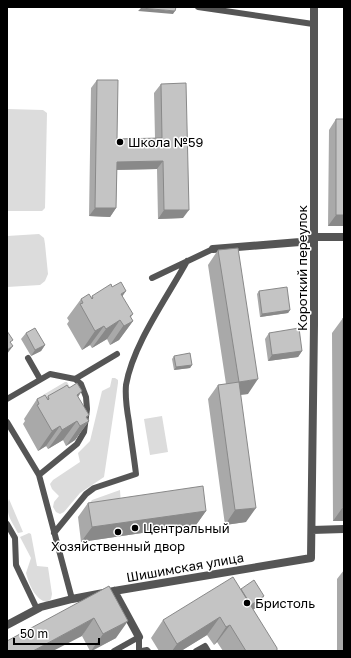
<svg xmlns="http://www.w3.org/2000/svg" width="351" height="658" viewBox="0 0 351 658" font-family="'Golos Text',sans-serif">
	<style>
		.green { fill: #dcdcdc }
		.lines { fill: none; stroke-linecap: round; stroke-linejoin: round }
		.lane { stroke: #555; stroke-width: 6 }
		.street { stroke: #555; stroke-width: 8 }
		.wall { fill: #a9a9a9 }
		.shaded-wall { fill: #898989 }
		.building { fill: #c4c4c4; stroke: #898989 }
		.poi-dot { fill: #000; stroke: #fff; stroke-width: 1.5 }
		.labels { text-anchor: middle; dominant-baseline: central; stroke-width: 3; stroke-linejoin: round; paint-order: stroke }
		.poi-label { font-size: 13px; fill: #000; stroke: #fff; text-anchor: start }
		.street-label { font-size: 13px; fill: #000; stroke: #fff }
	</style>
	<rect width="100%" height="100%" fill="#fff"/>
	<path class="green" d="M7,109L43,110L47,113L45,208L42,211H7Z
		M39,234L44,238L45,244L48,274L45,281L40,285L7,287V236Z
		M112,378H115L118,380V383L104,477L80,493L64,512L60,514L56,512L53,507L54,502L59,496L52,489L50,484L53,480L80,462L78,453L90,441L102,391L110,387Z
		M65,382H67L77,399L50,406L43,395Z
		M162,416L168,452L150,455L144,419Z
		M120,490L121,505L84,511L92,500Z
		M9,499L23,532L18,533C12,522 4,512 9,499Z
		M29,533L31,534L37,566L48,567L52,594L51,599L47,602C35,600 29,584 26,573L31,558L20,537Z"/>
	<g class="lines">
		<path class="lane" d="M198,7L313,24
			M152,278L213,249
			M28,358L40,379
			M75,379L117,354
			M7,399L50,374L75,379L81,384L86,397L87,409L84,432L77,444L39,475L72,599
			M7,422L39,475
			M7,524L15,538L16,565L37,609
			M54,533L86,494L94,488L136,474C134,457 131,439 129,422C127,411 125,397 126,385C133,344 167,298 187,261
			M114,651L139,637V651
			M142,651L147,650L148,651
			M196,651L205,646L208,651"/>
		<path class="street" d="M213,249L300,242L314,237H344
			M312,530L344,529
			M114,591L139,637
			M7,625L41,607L72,599L114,591L311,558L314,325V7"/>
	</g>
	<path class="wall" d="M97,80L117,139L155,138L154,93L161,84L183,218L158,219L157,169L117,170L116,208L110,217L89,216L91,88Z
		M336,119L344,226H328L329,130Z
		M218,250L248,394L240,395L246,522L225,525L208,399L218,385L226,384L208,265Z
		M112,287L133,321L119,340L110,345L107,339L92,348L90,345L82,350L67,324L69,321L67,318L81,299L91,298L92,296Z
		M259,291L290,310L288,313L260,317L257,294Z
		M343,318H344V521H333L332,333Z
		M26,333L45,345L41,351L31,356L21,339Z
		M269,333L302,351L298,357L268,361L265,339Z
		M174,356L192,365L190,368L174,370L172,359Z
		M69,388L78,397L87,418L89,421L75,440L66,446L63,440L48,449L46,446L38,451L23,424L25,421L24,419L37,399L47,398L48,396Z
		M88,503L206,511L196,525L81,542L78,517Z
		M344,570V651H337V579Z
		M109,586L116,638L92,651H90L82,636Z
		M241,589L264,596L257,607L253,609L277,651H223L217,642L214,645L207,635L181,651H159L151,638L163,620Z"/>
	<path class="shaded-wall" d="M141,8L175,11L173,14L138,11Z
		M163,161L157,169L111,170L117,162Z
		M95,208H116L110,217L89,216Z
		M164,210H189L183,218L158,219Z
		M336,215H344V226H328Z
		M126,291L113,310L121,294Z
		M290,310L288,313L260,317L262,314Z
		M133,314L125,325L133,321L119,340L110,345L130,316Z
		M120,320L107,339L92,348L106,329Z
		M104,326L90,345L82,350L95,331Z
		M45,345L41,351L31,356L35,350Z
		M13,346L7,354V350Z
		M302,351L298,357L268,361L272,355Z
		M192,365L190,368L174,370L176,367Z
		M258,379L248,394L228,396L239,382Z
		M82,391L69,410L77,395Z
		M89,415L81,426L89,421L75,440L66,446L86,417Z
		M77,421L63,440L48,449L62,430Z
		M60,426L46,446L38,451L52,431Z
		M343,507H344V521H333Z
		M256,508L246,522L225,525L235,510Z
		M206,511L196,525L81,542L92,527Z
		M264,596L257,607L251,611L250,605Z
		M220,617L207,635L181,651H172L177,644Z
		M94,618L82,636L53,651H33Z
		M128,621L116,638L91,651L103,634Z
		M230,625L217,642L214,645L226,627Z"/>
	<path class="building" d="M141,7H176L175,11L141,8Z
		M97,80H118L117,139L162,138L161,84L186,83L189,210H164L163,161L117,162L116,208H95Z
		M336,119H344V215H336Z
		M238,248L258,379L239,382L256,508L235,510L218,385L239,382L218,250Z
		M121,282L126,291L121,294L133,314L130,316L133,321L124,326L120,320L106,329L104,326L95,331L80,304L83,303L81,299L89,294L92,299L93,298L92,296L111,284L112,287Z
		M287,287L290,310L262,314L259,291Z
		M343,318H344V507H343Z
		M35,328L45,345L35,350L26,333Z
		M299,328L302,351L272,355L269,333Z
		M7,331L13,340L10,342L13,346L7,350Z
		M190,353L192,365L176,367L174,356Z
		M77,383L82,391L77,395L89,415L86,417L89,421L80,426L77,421L62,430L60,426L52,431L37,405L39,404L37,399L45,395L48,400L49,399L48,396L64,387L67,385L69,388Z
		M203,486L206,511L92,527L88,503Z
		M233,577L277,648V651H246L230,625L226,627L220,617L177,644L163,620Z
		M254,580L264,596L251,605L241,589Z
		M109,586L128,621L103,634L94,618L33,651H7V641Z"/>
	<g class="poi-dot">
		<circle cx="120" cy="142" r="4"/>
		<circle cx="135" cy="528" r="4"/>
		<circle cx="118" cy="532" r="4"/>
		<circle cx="247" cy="603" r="4"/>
	</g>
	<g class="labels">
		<g class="poi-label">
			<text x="128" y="142">Школа №59</text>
			<text x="143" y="528">Центральный</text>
			<text x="118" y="546" text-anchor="middle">Хозяйственный двор</text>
			<text x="255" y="603">Бристоль</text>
		</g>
		<g class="street-label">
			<text transform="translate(302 268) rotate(-90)">Короткий переулок</text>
			<text transform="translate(185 567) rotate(-10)">Шишимская улица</text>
		</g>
	</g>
	<rect width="351" height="658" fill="none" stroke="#000000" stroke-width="16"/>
	<path d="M14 638v6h85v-6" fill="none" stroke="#000000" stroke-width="2"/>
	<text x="20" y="638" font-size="12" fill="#000000" stroke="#ffffff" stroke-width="3" paint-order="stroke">50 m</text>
</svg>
